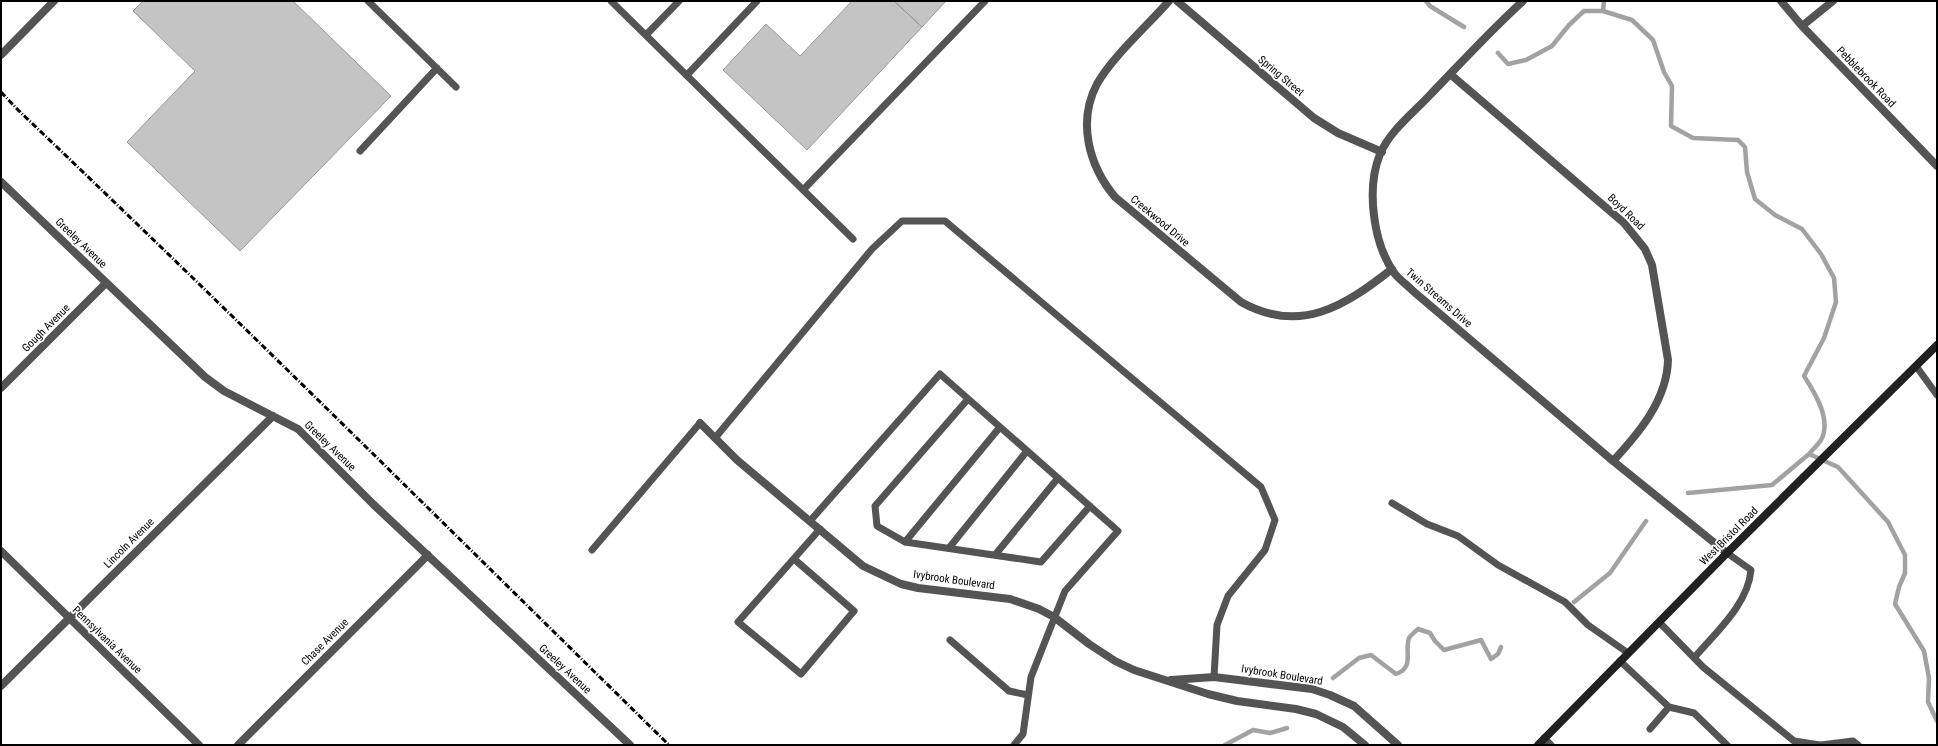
<svg xmlns="http://www.w3.org/2000/svg" width="1938" height="746" viewBox="0 0 1938 746" font-family="'Roboto Condensed',sans-serif">
	<style>
		.lines { fill: none; stroke-linecap: round; stroke-linejoin: round }
		.stream { stroke: #a2a2a2; stroke-width: 4.5 }
		.building { fill: #c4c4c4; stroke: #989898 }
		.lane { stroke: #545454; stroke-width: 7 }
		.street { stroke: #545454; stroke-width: 8 }
		.secondary { stroke: #212121; stroke-width: 8 }
		.rail { stroke: #000; stroke-width: 3; stroke-dasharray: 6 2 1 2; stroke-linecap: butt }
		.labels { text-anchor: middle; dominant-baseline: central; stroke-width: 3.5; stroke-linejoin: round; paint-order: stroke }
		.street-label { font-size: 11px; fill: #000; stroke: #fff }
	</style>
	<rect width="100%" height="100%" fill="#fff"/>
	<g class="lines">
		<path class="stream" d="M1426,1L1430,6L1464,27
			M1603,11L1604,1
			M1498,53L1508,64L1526,60L1552,46L1569,25L1584,11H1603L1632,20L1653,40L1664,72L1672,86L1671,126L1693,138L1738,140L1745,147L1747,172L1755,199L1775,215L1802,229L1821,254L1834,278L1836,302L1824,338L1804,376C1815,393 1832,420 1821,440C1818,445 1812,450 1809,454
			M1688,493L1772,485L1809,454L1838,467L1888,522L1905,555V573L1899,587L1895,604L1924,651L1929,678L1928,702L1937,721
			M1574,602L1610,573L1646,521
			M1333,678L1359,658L1371,655L1396,674C1415,667 1404,652 1409,638C1411,635 1416,631 1418,629L1430,633L1435,641L1444,650L1481,640L1491,659L1498,654L1501,647
			M1225,745L1253,730L1270,733L1287,728"/>
	</g>
	<path class="building" d="M143,1H293L391,96L240,251L127,142L195,71L133,11Z
		M852,1H894L922,27L807,150L723,70L766,24L800,56Z
		M894,1H946L922,27Z"/>
	<g class="lines">
		<path class="lane" d="M368,1L456,87
			M611,1L853,239
			M646,35L679,1
			M687,75L757,1
			M360,151L437,68
			M803,190L985,1
			M1916,366L1937,395
			M968,399L875,506L877,526L905,542L1041,562L1090,506
			M715,438L872,249L902,221H945L1261,487L1275,520L1265,550L1228,596L1217,625L1214,677
			M1392,503L1427,524L1458,536L1498,565L1565,602L1588,625L1628,653
			M810,521L940,374L1118,531L1065,591L1031,677L1023,734L1014,745
			M905,542L1000,427
			M949,548L1027,451
			M592,550L700,423
			M995,555L1058,478
			M794,559L854,611L801,674L738,622L820,529
			M1659,622L1703,667L1794,741L1820,745
			M950,640L1009,691L1028,695
			M1694,658C1715,633 1748,605 1751,570L1727,553
			M1620,661L1669,707L1650,729
			M1669,707L1694,713L1727,745
			M1544,738L1551,745
			M1821,745L1853,741L1858,745"/>
		<path class="street" d="M1169,1C1148,25 1112,57 1097,84C1077,122 1089,166 1115,197L1241,302C1300,335 1345,306 1392,269
			M1177,1L1314,118L1338,133L1382,152
			M1523,1C1490,31 1460,64 1429,96C1412,114 1390,131 1380,154C1366,189 1373,244 1395,274C1400,280 1407,285 1413,291L1613,461L1727,553
			M1781,1L1802,26L1937,166
			M1802,26L1833,1
			M1,55L54,1
			M1450,74L1624,223L1645,249L1652,265L1668,360C1667,400 1639,433 1613,461
			M1,182L205,377L224,391L298,429L374,505L630,745
			M1,388L106,283
			M700,423L737,460L863,566L901,584L918,588L1010,599L1039,609L1054,617L1089,644L1115,661L1134,670L1208,694L1237,701L1296,709L1316,714L1343,727L1365,745
			M1,551L199,745
			M1171,680L1214,677L1312,689L1330,695L1354,706L1398,745
			M1,686L273,416
			M238,745L428,555"/>
		<path class="secondary" d="M1538,745L1727,553L1937,345"/>
		<path class="rail" d="M1,92L18,110C238,319 453,533 669,745"/>
	</g>
	<g class="labels">
		<g class="street-label">
			<text transform="translate(1281 76) rotate(40)">Spring Street</text>
			<text transform="translate(1866 77) rotate(46)">Pebblebrook Road</text>
			<text transform="translate(1626 212) rotate(44)">Boyd Road</text>
			<text transform="translate(1160 221) rotate(40)">Creekwood Drive</text>
			<text transform="translate(81 243) rotate(44)">Greeley Avenue</text>
			<text transform="translate(1439 298) rotate(41)">Twin Streams Drive</text>
			<text transform="translate(46 328) rotate(-45)">Gough Avenue</text>
			<text transform="translate(330 446) rotate(44)">Greeley Avenue</text>
			<text transform="translate(1729 536) rotate(-45)">West Bristol Road</text>
			<text transform="translate(129 543) rotate(-45)">Lincoln Avenue</text>
			<text transform="translate(954 580) rotate(8)">Ivybrook Boulevard</text>
			<text transform="translate(107 640) rotate(44)">Pennsylvania Avenue</text>
			<text transform="translate(325 642) rotate(-45)">Chase Avenue</text>
			<text transform="translate(565 669) rotate(43)">Greeley Avenue</text>
			<text transform="translate(1282 675) rotate(9)">Ivybrook Boulevard</text>
		</g>
	</g>
	<rect width="1938" height="746" fill="none" stroke="#000000" stroke-width="4"/>
</svg>
